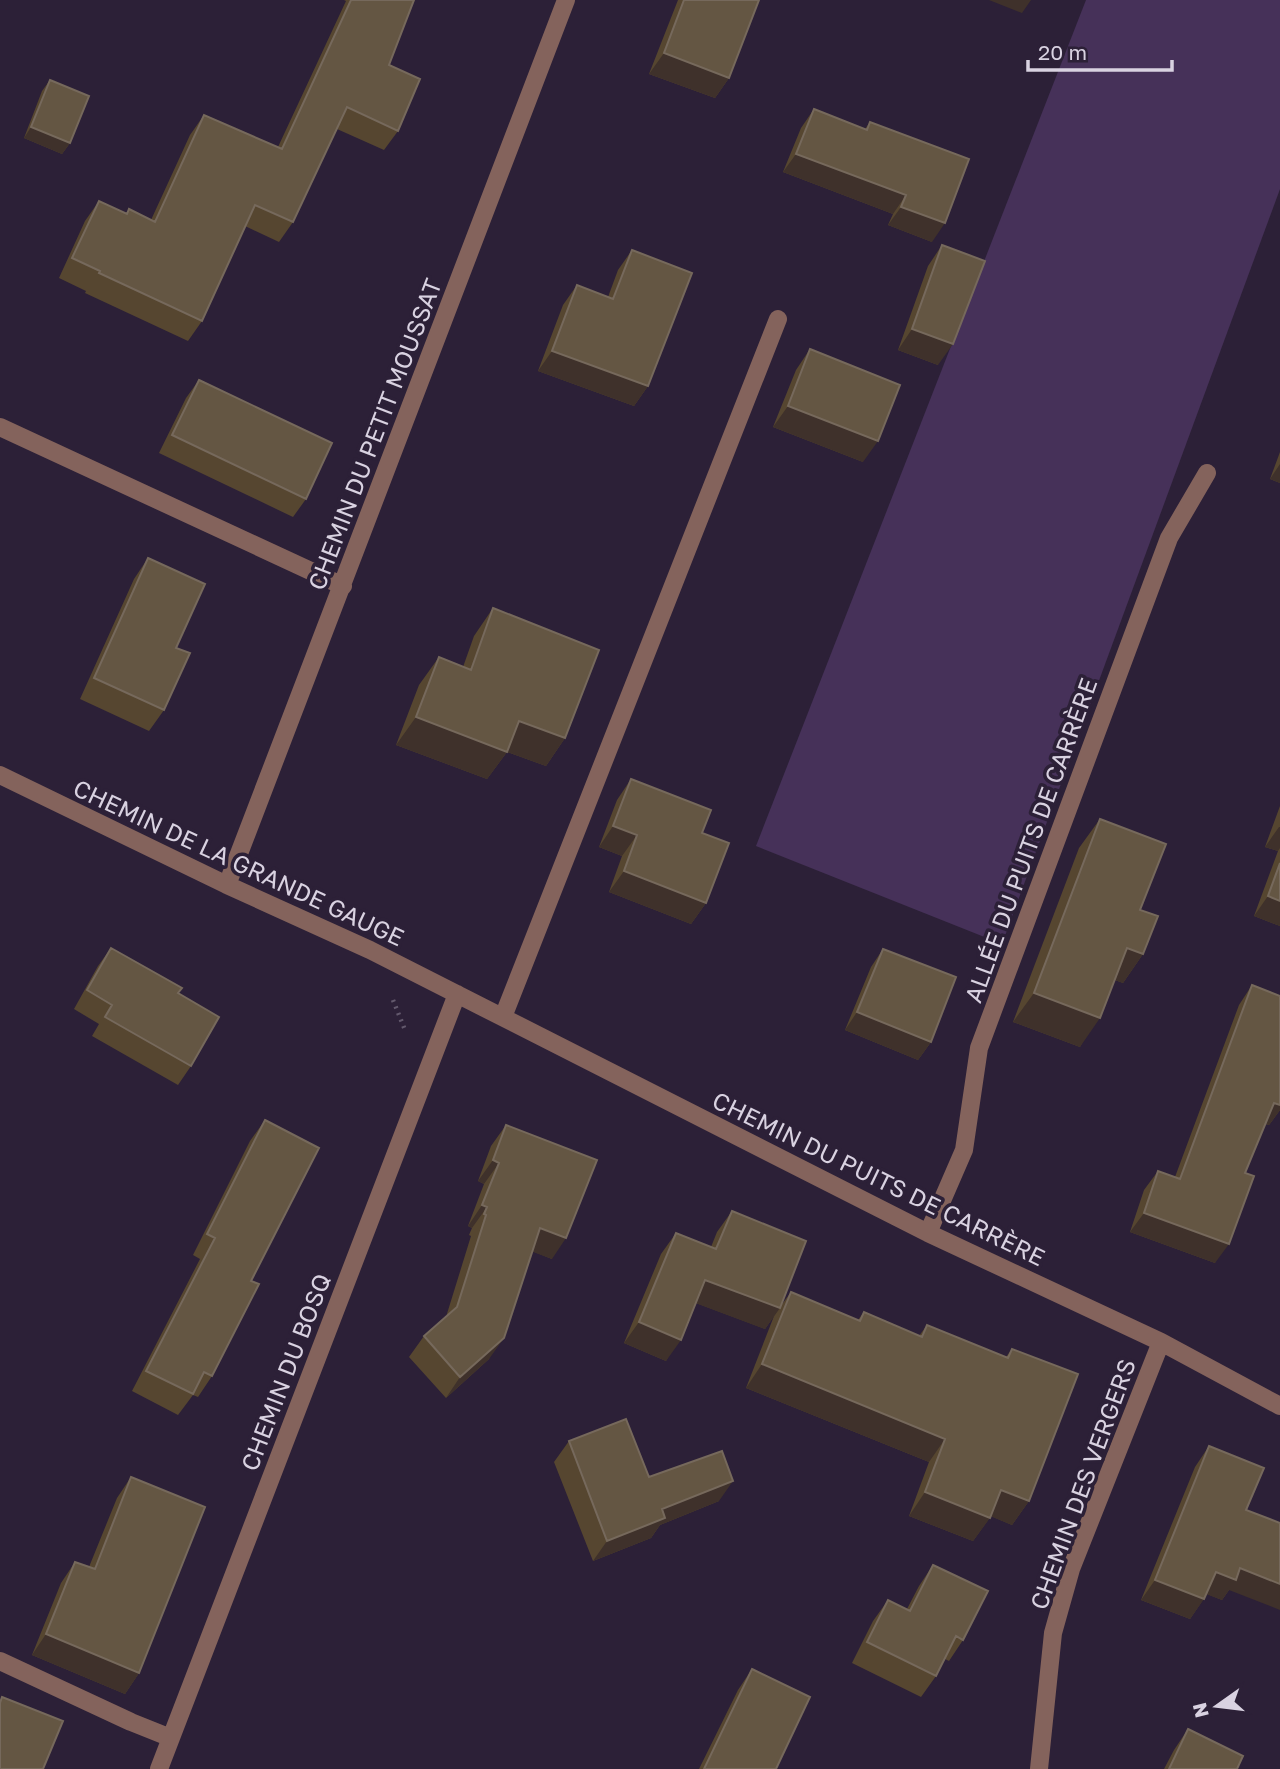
<svg xmlns="http://www.w3.org/2000/svg" width="1280" height="1769" viewBox="0 0 1280 1769" font-family="'Golos Text',sans-serif">
	<style>
		.green { fill: #463159 }
		.lines { fill: none; stroke-linecap: round; stroke-linejoin: round }
		.path { stroke: #63596d; stroke-width: 4.5; stroke-dasharray: 2 5; stroke-linecap: butt }
		.minor { stroke: #84635c; stroke-width: 18 }
		.wall { fill: #564630 }
		.shaded-wall { fill: #3f312b }
		.building { fill: #645643; stroke: #76695c; stroke-width: 2 }
		.labels { text-anchor: middle; dominant-baseline: central; stroke-width: 7; stroke-linejoin: round; paint-order: stroke }
		.street-label { font-size: 24px; fill: #d9d2e1; stroke: #2c2037 }
	</style>
	<rect width="100%" height="100%" fill="#2c2037"/>
	<path class="green" d="M1086,0H1280V189L1002,944L756,846Z"/>
	<g class="lines">
		<path class="path" d="M393,1000L405,1030"/>
		<path class="minor" d="M0,427L343,586
			M0,775L227,885L370,950L928,1233L1161,1342L1280,1406
			M227,885L566,0
			M503,1017L778,319
			M928,1233L964,1150L979,1048L1169,538L1207,473
			M0,1661L131,1722L171,1738
			M159,1769L457,994
			M1039,1769L1053,1633L1071,1569L1161,1342"/>
	</g>
	<path class="wall" d="M344,0H414L389,65L398,131L384,150L337,129L293,222L279,242L245,226L202,321L188,341L85,293L86,291L59,278L85,221L99,201L126,214L129,209L151,220L190,135L204,115L278,147L346,1Z
		M678,0H759L729,78L715,98L649,74Z
		M50,80L70,143L62,154L24,138L42,91Z
		M814,109L865,129L870,122L932,242L888,225L893,214L783,172L801,128Z
		M942,245L938,365L898,350L928,266Z
		M632,250L648,386L634,406L538,371L563,305L577,285L608,297L618,270Z
		M810,349L863,462L773,427L796,370Z
		M199,380L306,499L293,517L159,453L186,398Z
		M1280,452V483L1270,479Z
		M148,558L176,648L164,710L149,731L80,699L134,579Z
		M493,608L565,738L546,766L507,752L487,779L396,745L419,685L439,657L463,667L474,636Z
		M631,779L702,833L706,903L691,924L609,892L622,856L599,847L617,800Z
		M1280,806V926L1254,916L1278,851L1265,847Z
		M1100,819L1140,910L1143,954L1123,983L1115,980L1080,1047L1013,1022L1079,848Z
		M111,948L178,993L191,1066L178,1085L92,1036L99,1024L74,1009L98,966Z
		M883,949L931,1042L918,1060L845,1030L871,967Z
		M1252,985L1280,1105V1110L1269,1125L1265,1124L1245,1173L1215,1263L1130,1232L1144,1190L1158,1171L1175,1177L1239,1005Z
		M265,1120L251,1281L212,1376L198,1397L193,1395L178,1415L132,1391L200,1259L193,1255L250,1141Z
		M506,1125L552,1259L532,1251L489,1359L446,1398L409,1357L424,1336L446,1317L471,1236L469,1235L472,1228L468,1226L484,1184L478,1181L491,1146Z
		M732,1211L780,1307L791,1292L858,1320L864,1312L919,1336L927,1325L1006,1357L1012,1349L1029,1501L1012,1525L991,1516L973,1541L909,1516L929,1462L746,1388L774,1316L765,1329L696,1303L666,1361L624,1343L661,1254L676,1233L711,1247L717,1232Z
		M569,1441L649,1477L719,1501L660,1525L651,1538L593,1561L554,1462Z
		M1209,1446L1229,1590L1222,1600L1207,1594L1190,1619L1141,1600L1195,1467Z
		M131,1477L139,1673L125,1694L32,1655L61,1583L75,1562L89,1567L117,1498Z
		M933,1565L963,1640L949,1661L945,1659L936,1676L921,1697L852,1663L873,1621L888,1600L907,1609L919,1586Z
		M752,1669L776,1769H699L738,1690Z
		M1188,1729L1237,1769H1164L1174,1750Z"/>
	<path class="shaded-wall" d="M989,0H1031L1022,13Z
		M664,53L729,78L715,98L649,74Z
		M31,127L70,143L62,154L24,138Z
		M796,154L906,195L893,214L783,172Z
		M901,207L945,223L932,242L888,225Z
		M912,329L953,344L938,365L898,350Z
		M552,351L648,386L634,406L538,371Z
		M788,406L878,441L863,462L773,427Z
		M1280,464V483L1270,479Z
		M416,717L519,721L565,738L546,766L507,752L487,779L396,745Z
		M613,826L637,835L622,856L599,847Z
		M1279,827H1280V848L1278,851L1265,847Z
		M624,871L706,903L691,924L609,892Z
		M1268,896L1280,901V926L1254,916Z
		M1127,948L1143,954L1123,983L1107,977Z
		M1034,993L1100,1018L1080,1047L1013,1022Z
		M857,1012L931,1042L918,1060L845,1030Z
		M1274,1103L1280,1105V1110L1269,1125L1260,1122Z
		M493,1160L499,1163L484,1184L478,1181Z
		M482,1205L487,1207L472,1228L468,1226Z
		M1144,1213L1229,1244L1215,1263L1130,1232Z
		M540,1228L566,1238L552,1259L525,1249Z
		M705,1280L780,1308L765,1329L690,1301Z
		M639,1322L681,1340L666,1361L624,1343Z
		M504,1338L489,1359L446,1398L460,1377Z
		M762,1364L945,1439L929,1462L746,1388Z
		M733,1481L719,1501L660,1525L651,1538L593,1561L607,1541L662,1509Z
		M1001,1490L1029,1501L1012,1525L985,1514Z
		M925,1492L990,1518L973,1541L909,1516Z
		M1240,1568L1280,1584V1610L1229,1590L1222,1600L1201,1592L1216,1572Z
		M1155,1580L1204,1599L1190,1619L1141,1600Z
		M46,1634L139,1673L125,1694L32,1655Z"/>
	<path class="building" d="M351,0H414L389,65L420,79L398,131L347,107L293,222L255,205L202,321L99,273L100,271L72,258L99,201L127,214L129,209L155,222L204,115L282,149Z
		M684,0H759L729,78L664,53Z
		M50,80L89,96L70,143L31,127Z
		M814,109L867,130L870,122L969,159L945,223L901,207L906,195L796,154Z
		M942,245L985,261L953,344L912,329Z
		M632,250L692,273L648,386L552,351L577,285L613,299Z
		M810,349L900,385L878,441L788,406Z
		M199,380L332,443L306,499L172,435Z
		M148,558L205,584L176,648L190,653L164,710L94,678Z
		M493,608L599,650L565,738L519,721L507,752L416,717L439,657L471,670Z
		M631,779L711,810L702,833L729,843L706,903L624,871L637,835L613,826Z
		M1100,819L1166,844L1140,910L1158,916L1143,954L1127,948L1100,1018L1034,993Z
		M1280,863V901L1268,896Z
		M111,948L182,988L178,993L219,1017L191,1066L105,1017L112,1005L87,990Z
		M883,949L956,977L931,1042L857,1012Z
		M1252,985L1280,996V1105L1274,1103L1245,1173L1254,1176L1229,1244L1144,1213L1158,1171L1180,1179Z
		M265,1120L319,1148L251,1281L259,1284L212,1376L204,1372L193,1394L146,1371L215,1238L207,1234Z
		M506,1125L597,1160L566,1238L540,1228L504,1338L460,1377L424,1336L457,1307L486,1215L484,1214L487,1207L482,1205L499,1163L493,1160Z
		M732,1211L806,1241L780,1308L705,1280L681,1340L639,1322L676,1233L716,1249Z
		M791,1292L860,1321L864,1312L922,1337L927,1325L1008,1358L1012,1349L1078,1374L1029,1501L1001,1490L990,1518L925,1492L945,1439L762,1364Z
		M626,1419L649,1477L722,1451L733,1481L662,1509L665,1518L607,1541L569,1441Z
		M1209,1446L1264,1468L1246,1510L1280,1523V1584L1240,1568L1236,1580L1216,1572L1204,1599L1155,1580Z
		M131,1477L205,1507L139,1673L46,1634L75,1562L95,1569Z
		M933,1565L988,1591L963,1640L956,1636L936,1676L867,1642L888,1600L910,1611Z
		M752,1669L810,1697L776,1769H704Z
		M2,1697L63,1721L43,1769H0V1703Z
		M1188,1729L1243,1756L1237,1769H1169Z"/>
	<g class="labels">
		<g class="street-label">
			<text transform="translate(374 434) rotate(-69)">CHEMIN DU PETIT MOUSSAT</text>
			<text transform="translate(1030 840) rotate(-70)">ALLÉE DU PUITS DE CARRÈRE</text>
			<text transform="translate(239 862) rotate(25)">CHEMIN DE LA GRANDE GAUGE</text>
			<text transform="translate(879 1178) rotate(26)">CHEMIN DU PUITS DE CARRÈRE</text>
			<text transform="translate(285 1372) rotate(-69)">CHEMIN DU BOSQ</text>
			<text transform="translate(1082 1484) rotate(-70)">CHEMIN DES VERGERS</text>
		</g>
	</g>
	<g transform="translate(1217 1706) rotate(256)" stroke="#2c2037" stroke-width="5" paint-order="stroke">
	<path d="M0-5L12 26L0 18L-12 26Z" fill="#d9d2e1"/>
	<text y="-10" font-size="19" font-weight="bold" text-anchor="middle" fill="#d9d2e1">N</text>
	</g>
	<path d="M1028 60v10h144v-10" fill="none" stroke="#d9d2e1" stroke-width="3.5"/>
	<text x="1038" y="60" font-size="21" fill="#d9d2e1" stroke="#2c2037" stroke-width="5" paint-order="stroke">20 m</text>
</svg>
